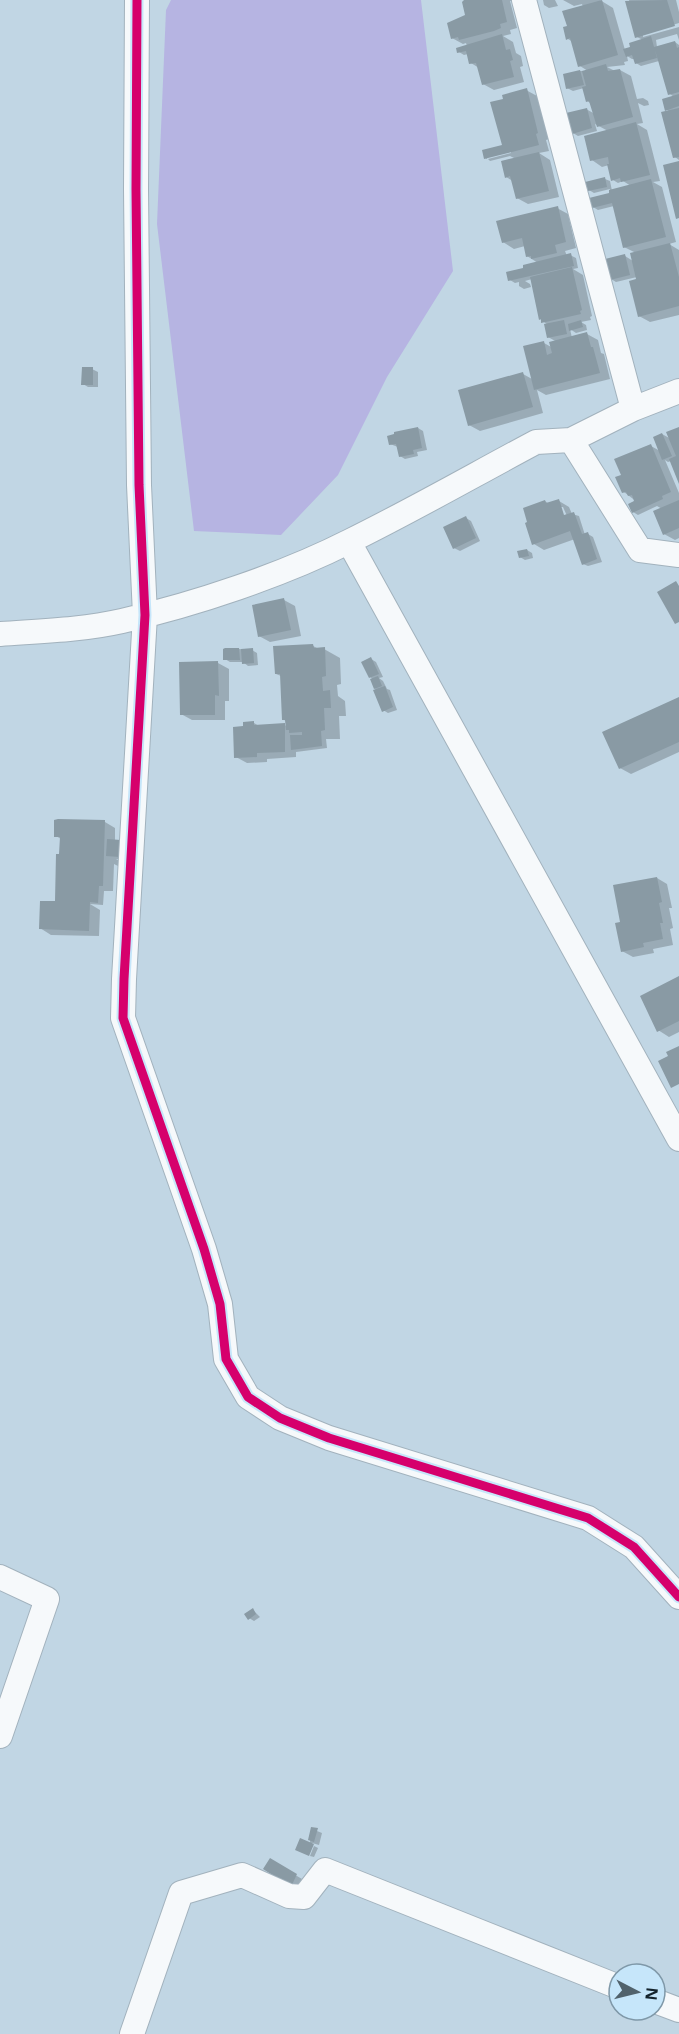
<svg xmlns="http://www.w3.org/2000/svg" width="679" height="2034" viewBox="0 0 679 2034" font-family="'Noto Sans',sans-serif">
	<style>
		.forest { fill: #b6b4e2 }
		.shadow { fill: #0003; fill-rule: evenodd }
		.building { fill: #899aa4 }
		.lines { fill: none; stroke-linecap: round; stroke-linejoin: round }
		.street-casing { stroke: #a2b2bd; stroke-width: 26 }
		.street { stroke: #f6f9fb; stroke-width: 24 }
		.cycleway-casing { stroke: #c6e6fa; stroke-width: 13 }
		.cycleway { stroke: #d6006c; stroke-width: 9 }
	</style>
	<rect width="100%" height="100%" fill="#c1d6e4"/>
	<path class="forest" d="M171,0H421L453,271L387,377L338,475L281,535L194,531L157,224L166,10Z"/>
	<path class="shadow" d="M466,0H514L510,1L517,28L510,30L511,34L503,36L513,42L516,53L521,56L523,66L520,67L524,82L494,90L483,84L479,68L471,63L468,54L464,55L459,52L467,46L466,43L463,44L452,38L467,16Z
		M543,0H555L558,6L549,8L544,5Z
		M563,0H600L613,8L625,50L643,40L637,37L629,0H676L679,12V23L643,34V37L679,27V40L677,34L656,40L657,47L675,42L679,45V160L675,157L670,112L667,110L674,97L670,94L659,61L641,66L636,63L635,59H632L627,56L628,61L624,62L625,65L607,67L615,71L620,70L631,76L637,99L643,98L648,101L649,105L644,106L638,103L643,123L637,124L647,130L660,181L653,182L662,187L676,242L669,244L679,250V315L650,322L639,316L637,277L616,282L611,279L625,256L633,261L636,253L624,247L614,206L598,210L593,207L611,194L610,189L594,193L589,190L605,179L610,181L612,191L631,186L623,181L618,183L613,180L609,165L602,167L592,160L608,131L595,124L597,131L578,136L573,133L586,109L595,114L592,104L587,101L584,88L573,91L567,88L580,71H588L580,66L573,42L568,39L569,27L583,7L582,4L574,6Z
		M526,90L537,96L549,139L546,140L549,151L539,153L550,160L559,197L528,204L517,198L513,181L506,177L503,162L516,159L510,156L490,161L488,159L511,153V150L487,156V159L485,158L484,152L503,146L492,104L505,100L504,96Z
		M557,208L568,214L576,248L565,251L567,256L570,255L576,258L578,268L573,269L583,275L592,316L590,317L591,320L581,322L586,325L587,330L576,333L570,329L572,338L587,334L598,340L601,353L604,354L610,379L546,395L537,390L543,413L480,431L469,425L523,374L532,379L544,343L553,348L557,342L548,337V325L540,319L532,279L525,281L530,284L531,287L524,289L519,286V282L515,283L510,280L525,269L538,263L527,256L525,246L514,249L503,242Z
		M92,369L98,372V387H88L83,384Z
		M418,428L423,431L427,450L417,452L418,456L405,459L400,456L398,447L390,444Z
		M679,428V481L671,461L668,462L665,460L679,493V538L675,540L664,534L662,509L657,506L638,515L633,512L637,502L624,492L623,476L651,446L660,451L662,434L671,439Z
		M545,501L549,504L559,501L569,507L572,514L579,516L585,535L588,534L593,537L602,562L588,566L583,564L575,539L544,550L534,544ZM560,507H563L567,516H563Z
		M466,518L471,521L480,541L460,551L454,548Z
		M527,550L532,553L533,558L525,560L520,557Z
		M284,600L295,606L301,636L270,642L259,636Z
		M313,646L319,649H324L340,658L341,684L337,685L338,696L345,701L346,716H339L340,739H326L327,748L296,752V757L267,759V762L247,763L236,757L245,728L254,723L259,726L284,725L287,726V722L283,719L281,676L276,674Z
		M239,649L252,650L257,653L258,665L248,666L243,662H230L225,659Z
		M371,659L376,662L383,677L379,678L383,681L387,689L390,690L397,710L388,713L383,710L372,680H374L370,677Z
		M181,663H218L229,669V701H225V720H192L181,714Z
		M679,698V752L631,774L620,768Z
		M105,822L115,828V841L125,859H116L124,863L120,867L114,864L113,891H104L103,905L90,904L100,910L99,936L51,935L40,928L56,903L61,839L56,836Z
		M657,878L667,884L672,908H669L673,928L670,929L673,945L653,949L654,953L633,957L622,951Z
		M679,978V1032L669,1037L658,1030Z
		M253,1610L260,1617L254,1621L249,1618Z
		M312,1829L322,1833L319,1845L312,1843L308,1855Z
		M314,1846L318,1848L314,1857L310,1856Z
		M270,1860L302,1879L296,1888L265,1869Z"/>
	<path class="building" d="M464,0H502L507,22L500,24L501,28L494,31L459,40L458,37L451,39L447,23L465,15L462,2Z
		M602,0L618,55L578,67L570,38L566,40L563,27L567,26L562,11Z
		M667,0L675,26L635,38L625,1Z
		M502,34L506,50L510,49L513,60L510,61L514,77L482,85L476,63L469,64L466,51L457,53L456,48Z
		M651,36L654,47L675,41L677,48L679,47V92L668,95L655,50L657,58L635,64L632,55L626,57L623,49L630,47L629,43Z
		M606,64L608,71L620,69L633,117L597,127L589,101L586,102L582,87L586,86L582,71Z
		M580,70L584,85L566,89L563,74Z
		M527,88L538,133L536,134L539,145L484,159L482,150L502,145L490,102L503,99L502,95Z
		M679,94V106L665,111L662,99Z
		M587,108L592,128L572,134L566,113Z
		M679,108V157L673,158L661,112Z
		M636,122L650,175L621,182L620,178L611,181L607,164H609L608,157L590,161L584,136Z
		M539,152L549,191L516,199L510,176L505,178L501,161Z
		M679,161V218L676,219L663,165Z
		M605,177L607,187L588,191L585,182Z
		M651,179L666,237L623,248L612,203L592,208L589,198L609,193V190Z
		M558,206L566,242L555,245L557,253L531,259V256L526,257L522,238L502,243L496,221Z
		M670,243L679,277V306L638,317L629,281L636,279L630,253Z
		M571,253L574,266L508,281L506,272L523,268V265Z
		M625,254L630,275L610,280L605,259Z
		M572,267L582,310L580,311L581,314L541,323V319L539,320L530,277Z
		M564,320L567,334L547,338L544,324Z
		M581,320L583,327L569,331L568,324Z
		M587,332L591,347H593L600,373L534,390L523,346L544,341L547,355L552,353L549,342Z
		M82,367H93V385H81Z
		M523,372L533,407L468,426L458,390Z
		M418,427L422,448L413,450L414,454L399,457L396,444L389,445L387,436L394,434V432Z
		M679,427V484L669,459L676,456L666,432Z
		M662,433L672,456L662,460L653,437Z
		M651,444L671,492L662,496L663,499L632,513L628,504L634,501L632,495L628,496L626,492L622,493L615,477L621,475L614,459Z
		M559,499L564,515L574,512L582,534L588,532L597,559L582,565L570,531L532,545L525,523L527,522L523,508L545,500L546,503Z
		M679,500V528L663,535L653,511Z
		M466,516L476,538L453,549L443,527Z
		M527,549L529,556L519,558L517,551Z
		M676,581L679,586V622L675,624L657,592Z
		M284,598L291,630L258,637L252,605Z
		M313,644L314,648L325,647L326,676L322,677L323,691L330,690L331,708H324L325,730L321,731L322,746L291,750L290,735H302V732L289,733V730H286L285,720H282L280,674H275L273,646Z
		M225,648H239L240,660H223V649Z
		M253,648L254,663L242,664L241,649Z
		M371,657L379,674L369,678L361,662Z
		M218,661L219,696L215,695V715H180L179,662Z
		M378,676L382,686L374,689L370,679Z
		M385,686L393,707L382,712L373,690Z
		M679,697V742L619,769L602,732Z
		M254,721V725L285,723V752L257,753V757L234,758L233,727L243,726V722Z
		M58,819L105,820L103,886H99L98,903L90,902L89,931L39,929L40,901H55L56,854H59L60,837H54V820Z
		M107,839L121,840L120,857L106,856Z
		M657,877L662,902L659,903L663,923H660L663,939L643,943L644,947L621,952L615,923L620,922L613,885Z
		M679,976V1021L657,1032L640,996Z
		M679,1046V1084L671,1088L658,1061L668,1056L666,1052Z
		M253,1608L256,1614L248,1620L244,1614Z
		M311,1827L318,1828L314,1842L308,1840Z
		M300,1838L314,1844L309,1856L295,1850Z
		M270,1858L297,1874L291,1887L263,1869Z"/>
	<g class="lines">
		<defs>
			<path id="street" d="M137,0L136,189L139,485L145,615L124,979L123,1018L204,1249L220,1304L226,1359L248,1397L280,1418L329,1438L588,1518L634,1547L679,1597
				M524,0L633,409
				M571,440L640,550L679,555
				M349,542L679,1139
				M0,634C41,631 82,630 122,621C196,604 283,575 350,541C413,510 474,475 536,442L571,440L633,409L679,391
				M0,1577L47,1599L0,1736
				M655,2001L679,2010
				M132,2034L181,1893L242,1875L289,1896L304,1897L325,1870L619,1987"/>
		</defs>
		<use href="#street" class="street-casing"/>
		<use href="#street" class="street"/>
		<defs>
			<path id="cycleway" d="M137,0L136,189L139,485L145,615L124,979L123,1018L204,1249L220,1304L226,1359L248,1397L280,1418L329,1438L588,1518L634,1547L679,1597"/>
		</defs>
		<use href="#cycleway" class="cycleway-casing"/>
		<use href="#cycleway" class="cycleway"/>
	</g>
	<g transform="translate(637 1992) rotate(97)"><circle r="28" fill="#c6e6fa" stroke="#7f98a8" stroke-width="1.5"/>
	<path d="M0-4.5L10 22L0 15L-10 22Z" fill="#51626c"/>
	<text y="-9" font-size="16" font-weight="bold" text-anchor="middle" fill="#14232c">N</text>
	</g>
</svg>
